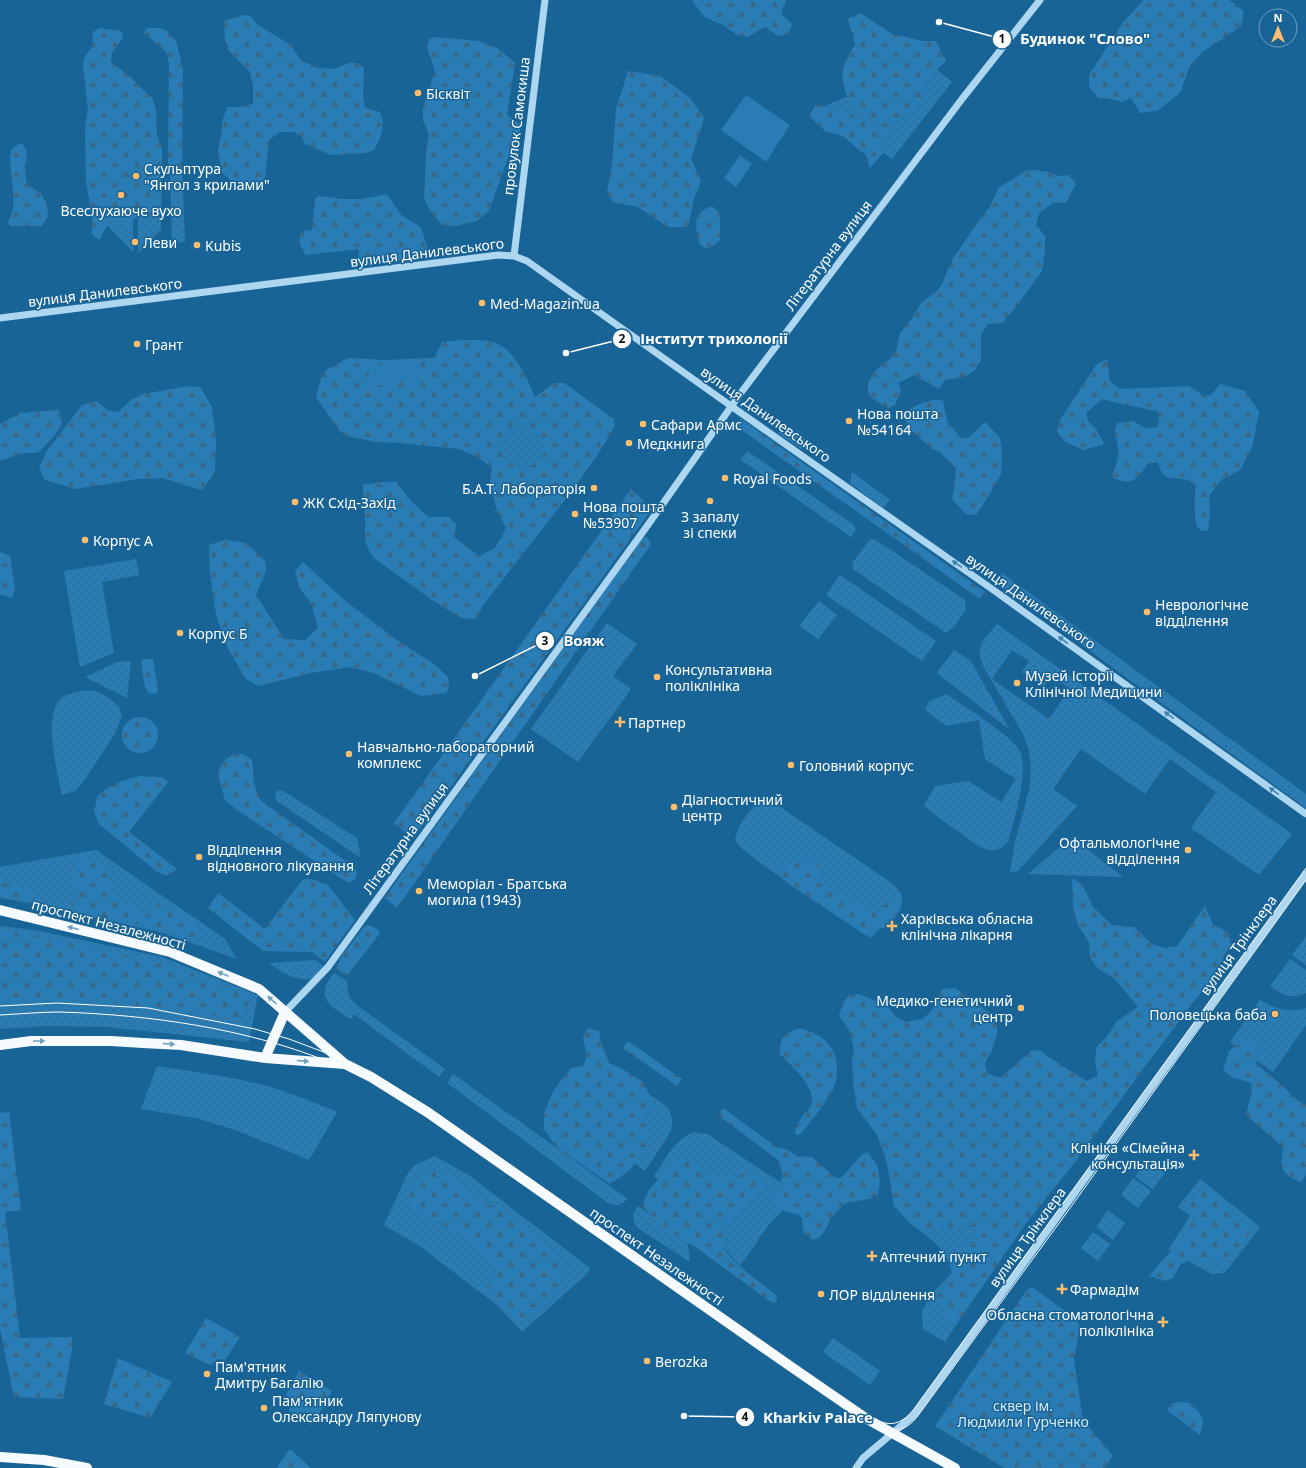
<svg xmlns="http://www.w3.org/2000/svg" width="1306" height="1468" viewBox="0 0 1306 1468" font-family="'Noto Sans',sans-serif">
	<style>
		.grass { fill: url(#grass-dots); fill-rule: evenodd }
		.forest { fill: url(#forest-firs); fill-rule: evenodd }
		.pitch { fill: #297db4 }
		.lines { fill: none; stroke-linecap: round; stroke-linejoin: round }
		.minor { stroke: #add6f1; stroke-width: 7 }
		.major { stroke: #f6fbff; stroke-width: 10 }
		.tram { stroke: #fff; stroke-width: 1 }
		.oneway { fill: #3e80ae }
		.oneway2 { fill: #71a0c1 }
		.poi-dot { fill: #ffbe6c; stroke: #196497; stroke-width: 1.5 }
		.labels { text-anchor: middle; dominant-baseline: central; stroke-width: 3; stroke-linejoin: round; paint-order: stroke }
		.poi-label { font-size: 14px; fill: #fff; stroke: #196497; text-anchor: start }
		.street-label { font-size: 14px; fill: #fff; stroke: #196497 }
		.park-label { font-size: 14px; fill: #d4ecfc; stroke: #196497 }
		.leader { fill: none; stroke: #fff; stroke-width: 1.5 }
		.callout-dot { fill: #fff; stroke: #196497; stroke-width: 1.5 }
		.mark-label { font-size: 12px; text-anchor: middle; font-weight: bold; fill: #111 }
		.callout-label { font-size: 15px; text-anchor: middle; font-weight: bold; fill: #fff; stroke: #196497; stroke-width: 3; stroke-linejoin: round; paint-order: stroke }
	</style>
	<defs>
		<pattern id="grass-dots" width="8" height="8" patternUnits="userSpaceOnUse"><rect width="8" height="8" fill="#297db4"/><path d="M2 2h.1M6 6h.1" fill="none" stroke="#396785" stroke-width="1.8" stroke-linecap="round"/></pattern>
		<pattern id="forest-firs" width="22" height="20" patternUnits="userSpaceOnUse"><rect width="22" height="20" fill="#297db4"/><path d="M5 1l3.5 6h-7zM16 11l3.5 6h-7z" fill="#396785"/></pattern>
	</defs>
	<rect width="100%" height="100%" fill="#196497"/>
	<path class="grass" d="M929,63L952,82L892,159L822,107Z
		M162,163L161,230L138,253V213L146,202Z
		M170,167H182L185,242L172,243Z
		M133,213V252L107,225L106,215Z
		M513,423L541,436L545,454L528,468L505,460L500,447Z
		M783,424L807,441L801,449L778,433Z
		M747,451L854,525L856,530L851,537L741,460Z
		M852,472L890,500L883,508L850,483Z
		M871,539L876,540L965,600L966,609L954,627L946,633L853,569L852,565L853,562L867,543Z
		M136,559L139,575L102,582L114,653L80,667L64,571Z
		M1002,573L1306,794V808L995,582Z
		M840,575L936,641L922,661L826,595Z
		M819,601L837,615L818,639L799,626Z
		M607,623L637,644L613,676L631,689L578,762L531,729Z
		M997,624L1292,834L1259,875L1191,828L1216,792L1170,759L1145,794L1081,749L1053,789L1077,806L1018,871L1010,872L1015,842L1030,786L1031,767L1029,750L1023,734L983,666C974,646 985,639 997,624ZM1012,650L1029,661L1022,672L1043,687L1050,676L1070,688L1049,719L992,679Z
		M954,650L968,659L973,665L1010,730L937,673Z
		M131,661L127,698L85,677L117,662Z
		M82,691H96L109,698L119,707L122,716L114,735L84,781L75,791L62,795C57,773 46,726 56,705C61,695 72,693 82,691Z
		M946,694C963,706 1013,736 1020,752C1029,771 1014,819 1009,839C1004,848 996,852 985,849C977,846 969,839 962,834C949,825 936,816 924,806L935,786L968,781L1001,802L1016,779L985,759L979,720L947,726L925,710L929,702Z
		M277,790L283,791L357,838L361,858L277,801L275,797Z
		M761,801L777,805L896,886L902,896L901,908L890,925L878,930L871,938L777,875L741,848L735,840C738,824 748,811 761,801Z
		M1069,843H1076L1083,846L1123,877L1028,874L1061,846Z
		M96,850L225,939L237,959L163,933L36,904L0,898V867Z
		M0,926L35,930L162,957L258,995L249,1042L107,1027L48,1026L0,1029Z
		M1306,936V965L1292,955Z
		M1290,959L1306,970V993C1290,1000 1284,995 1270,986Z
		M315,960L325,967C323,970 320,974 316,976C301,986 282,972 269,963Z
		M334,973L347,981L348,994L354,1003L445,1069L439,1077L354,1014L351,1019L349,1018C327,1005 315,996 334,973Z
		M1260,1000C1275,1009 1288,1013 1306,1008V1025L1273,1072L1230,1042Z
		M593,1060L658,1100L669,1109L672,1118V1128L668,1136L645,1171L634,1163Z
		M157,1066C195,1072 234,1077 271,1087C293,1094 315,1103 337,1112L309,1160L238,1131L196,1118L141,1109Z
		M453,1074L628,1199C620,1205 617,1207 608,1203L447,1083Z
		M694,1132L707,1134L780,1182L784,1188L795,1198L770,1223L740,1266L683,1199L654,1176C665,1160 675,1139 694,1132Z
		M435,1156L470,1176L590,1268L587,1274L522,1332L497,1305L418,1245L384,1225L408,1173L415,1165Z
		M1148,1160L1165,1173L1153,1189L1135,1177Z
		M1133,1178L1151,1191L1138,1208L1121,1195Z
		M1200,1179L1260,1227L1225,1273L1212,1274L1168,1250L1190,1216L1178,1207Z
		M978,1205L992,1228L954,1328L945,1342L923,1329L922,1311L932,1293L952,1273C948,1250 929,1237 911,1224Z
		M638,1206L687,1239L690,1262L639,1229C631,1219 631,1216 638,1206Z
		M1108,1210L1125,1223L1113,1240L1096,1227Z
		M1093,1232L1110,1244L1098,1261L1081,1248Z
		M833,1338L880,1371L870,1385L823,1352Z"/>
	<path class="forest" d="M695,0H786L781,14L792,24L788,34L778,36L766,27L747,37L737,35L725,26L705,17L692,1Z
		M1144,0H1229L1244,11L1241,26L1201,53L1189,68L1180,93L1157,111L1140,113L1131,98L1121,102L1113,99L1098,98L1089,87V75L1124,21Z
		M860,13L892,34L923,41H936L946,61L926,80L924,93L916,106L894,122L883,142L876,123L867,114L854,111C840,80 837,74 855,44L848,19Z
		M243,15L250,16L258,25L291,45L301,61L319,68L334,69L349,63H358L364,68L363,96L365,108L380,112C386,125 381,138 374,150L365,153L331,155L305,144L301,136L294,132H280L269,140L265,177L260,183L237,187L222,172L218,150L222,130V122L227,107H240L253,104V85L250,72L229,51L225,40L224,21Z
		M100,28L121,31L123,38L112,53L111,62L129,76L152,98L156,110L157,135L162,148V163L159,171L157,203L149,215L128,220L109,221L100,239L94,237L92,233V213L86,183L85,128L88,109L83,66L85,56L92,47L93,32Z
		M147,28H159L167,31L176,41L183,68L182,167L168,166L169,63L166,52L144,33Z
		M435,37L479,41L497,48L515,63L507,115L520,124V141L510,152L489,211L477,221L456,226L442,225L430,210L424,199L426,152L429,135L423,121V108L435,71L427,47L429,39Z
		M628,71L660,76L690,98L704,118L691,159L701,181L694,199L688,227H668L638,207L613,202L607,192L612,164L616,109Z
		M816,104L848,113L867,121L886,150L870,168L866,155L858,149L843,136L825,131L809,116Z
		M21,143L23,144L27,152L25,168L26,180L30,187L41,193L47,205L48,216L42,226H10L8,222C10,217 13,212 13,207C15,187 8,169 11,149Z
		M1035,170L1049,172L1057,176L1069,175L1076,184L1066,203H1053L1039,213L1036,225L1045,236V251L1042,271L1016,307L1002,323L988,324L981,335V360L974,371L964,377L945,380L939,389L914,375L898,383L901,391L895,405L888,408L873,399L868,392V384L872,375L878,368L890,359L896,351L900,333L913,317L921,303L937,291L942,284L952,260L979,220L990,207L998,188L1026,171Z
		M387,194L401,215L421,227L428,250L423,258L393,261L370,265L358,263L359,249L306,255L300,245V234L304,231L312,230L315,198L319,196L343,199H362Z
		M712,206L720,213V240L713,246L706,249L700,245C695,227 691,213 712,206Z
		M463,340C474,340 488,339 498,344C515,352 528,379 535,397L554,383H564L614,419L615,426L598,454L571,492L484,604L476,619L461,618L431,599L374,558C362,543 366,534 365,517C365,506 363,496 363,485L380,482H396L411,501L428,517H449L456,524L455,538L479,556L495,548L506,528L497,511L493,495L489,487L492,469C487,464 482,459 475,456C469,453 465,452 459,449L400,443L376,442L347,436L339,430L316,397L321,378L326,370L348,358L384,360L434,358L442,342ZM513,423L541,436L545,454L528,468L505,460L500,447Z
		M1107,359L1110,381L1120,389L1189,386L1204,396L1211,395L1220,384L1245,391L1259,412L1252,448L1240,470L1221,480L1209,496L1210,512L1208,531H1202C1200,529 1198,528 1197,526C1194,518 1194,494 1196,486C1194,484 1191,481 1188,480C1173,476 1163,484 1158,462L1147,464C1137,480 1131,487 1112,477C1115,468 1119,457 1118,448C1116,435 1113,436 1117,423L1132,421L1146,428L1158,427L1159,417L1157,411L1117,403L1102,399L1086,413L1088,421L1096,429L1104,444L1084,450L1065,442L1057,431L1060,420L1096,365Z
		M189,386L200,387L212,407L216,440L215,472L202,490L178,483L164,478L137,479L75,489L45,480L39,468L47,451L82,405L96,401L107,410L118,412L131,400L143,394Z
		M936,399L943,401L947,421L961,438H968L985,422L1000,438L1002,453L1001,474L989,495L976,515L966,514L952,499L954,490L956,468L941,453L931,448L912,431L905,421L904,412L922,403Z
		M59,410L62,424L55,435L38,453H23L2,460L0,459V424L20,413Z
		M741,419L985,592L980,599L736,426Z
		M631,489L652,509L413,839L394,823Z
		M647,537L651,544L397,908L385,898L400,876L642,538Z
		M225,540L246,543L265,561L266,571L256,595L284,639L305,640L318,628L311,603L300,589L295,571L303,562L344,600L401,643L434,664L448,677L449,688L446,693L421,696L376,674L351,667L311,673L258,686L246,679L227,647L216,615L210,572L209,545Z
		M0,552L10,556L15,588L12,598L0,594Z
		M144,659H153L158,690L157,693L149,694L145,687L141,661Z
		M122 735a18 18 0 1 1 36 0a18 18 0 1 1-36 0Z
		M235,754H243L252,760L254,784L260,800L354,867L357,872L355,879L349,883L342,879L237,810L225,800L218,774L220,767L226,759Z
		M139,776L162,777L168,782L129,832L177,869L167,876L156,871L99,824L94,811L97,797L107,788L122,781Z
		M82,858L92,859L100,863L107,872L112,896L119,901L134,906L144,917L148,916L151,908L156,904C173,907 200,916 201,936L197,941L158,929L135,924L112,921L99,916L80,911L71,905L78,891C75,886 70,881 71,875C72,871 73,870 72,865L76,860Z
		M807,859H818C819,865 819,876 822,881C829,891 866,910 877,913L894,895L900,907L896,914L867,936L786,882L781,869L796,861Z
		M1072,878L1082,884L1093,907L1112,925L1134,927L1152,944L1166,948L1177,946L1205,906L1213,924L1228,933L1231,945L1209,982L1146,1065L1075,1162L1024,1226L954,1328L937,1296L951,1277L954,1264L964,1248L972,1241L977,1235V1228L967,1224L953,1228H920L911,1224L894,1206L891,1185L885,1156L877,1135L857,1108L853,1082L852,1059L854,1050L850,1031L839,1015L843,1003L849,995L859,994L887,1006L895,1016L905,1022L923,1019L931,1011L942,989L955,988L994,1016L997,1024V1035L993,1048L985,1063L987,1073L1000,1078L1032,1050L1041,1051L1050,1058L1087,1081L1098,1075L1095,1064L1096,1047L1105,1039L1117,1021L1138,1007L1114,978L1097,968L1090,957L1089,942L1078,925L1073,908Z
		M303,879H312L328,885L355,920L325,962L312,952L263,951L208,908L218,893L265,929Z
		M0,880L13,884L35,894L31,900L0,895Z
		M368,925L377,929L380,933L347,976L336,968L343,954L364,927Z
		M0,930L26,933L152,961L207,978L246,995C251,1005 246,1012 239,1019L216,1015L130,1005L66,1002L0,1004Z
		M588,1028L599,1031L601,1043L609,1063L624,1070L643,1082L653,1102L644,1116V1121L647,1128L649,1138L648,1144L630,1170L610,1184L557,1148L544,1129V1113L553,1091L571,1068L583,1066L587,1056L583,1038Z
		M800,1028C823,1036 836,1043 837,1070C837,1077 835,1087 831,1093C822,1108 810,1122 800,1135L795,1134C795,1125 802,1116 808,1110C824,1093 791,1066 780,1054C780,1035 784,1034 800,1028Z
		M1243,1039L1252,1040L1258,1049L1256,1064L1283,1086L1297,1100L1306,1105V1175L1301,1182C1292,1179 1283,1174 1281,1164C1281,1159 1283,1153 1283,1147L1246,1115L1252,1091L1251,1083L1234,1078L1223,1071L1229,1051Z
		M628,1041L682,1079L677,1086L623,1048Z
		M723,1108L779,1149L780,1148L788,1150L798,1157L806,1156L812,1157L836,1178H841C850,1170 857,1156 867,1152C879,1164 882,1177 878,1194L870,1199L845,1203L830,1219L826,1229L820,1237L813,1240C802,1233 803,1230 802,1218L797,1214L786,1212L772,1196L773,1188L779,1184L783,1175L778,1160L718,1115Z
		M9,1112L21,1210L5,1212L20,1338L72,1337V1349L63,1399L14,1397L0,1329V1113Z
		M675,1159L693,1162L700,1170L720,1179C733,1173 745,1174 759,1176L767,1184C755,1196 717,1226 723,1245C728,1261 763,1284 776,1295L777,1297L776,1303L771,1302L694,1246L668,1231L642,1206L649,1190Z
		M422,1171L442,1172L482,1201L497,1209L522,1225L556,1253L561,1263L564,1277C553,1296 537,1307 521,1321L505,1310L491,1291L489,1282L494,1274L497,1267C479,1242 439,1222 412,1207L407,1193Z
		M1202,1188L1212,1192L1233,1213L1246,1222L1249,1234L1234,1254L1223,1260L1210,1265L1191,1259L1180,1265L1173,1278L1166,1281L1149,1276L1182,1238L1187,1227L1197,1217L1187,1206L1191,1198Z
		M1032,1287L1076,1319L1080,1327L1074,1358L1076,1374L1083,1420L1113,1456L1104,1468H1004L935,1426L1026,1291Z
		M206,1318L240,1337L225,1360L218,1359L210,1365L185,1353Z
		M118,1358L172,1382L150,1418L104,1404Z
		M299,1371L332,1391L312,1426L289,1411L290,1401L286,1395Z
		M1179,1402L1189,1403L1198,1411L1203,1421L1200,1435L1167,1410L1171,1404Z
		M290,1449L311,1468H276Z"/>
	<path class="pitch" d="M746,95L790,125L766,162L721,130Z
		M740,155L752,164L736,187L724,178Z
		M417,360L419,380L370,386L368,366Z"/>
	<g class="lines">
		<path class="minor" d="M514,256L545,0
			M0,318L498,255L514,256L527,261L731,406L992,589L1306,814
			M285,1012L328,967L650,522L740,394L962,99L1040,0
			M856,1468L863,1458L914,1415L1306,874"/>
		<path class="major" d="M0,910L170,952L259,989L345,1064L371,1077L427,1112L790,1366L867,1419L955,1468
			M0,1045L31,1041H111L143,1043L181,1045L265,1058L345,1064
			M265,1058L285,1012
			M0,1457L44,1460L87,1468"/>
		<path class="tram" d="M0,1006L57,1003L148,1008L255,1029L289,1039L345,1060L371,1072L431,1109L854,1407C877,1421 894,1435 914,1409L1306,868
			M0,1015C20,1014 40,1012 60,1012C151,1015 243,1028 327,1061C341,1067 355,1072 369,1079C388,1090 407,1103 425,1115L852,1413C874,1426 896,1443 917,1417L1065,1215L1306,880"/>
	</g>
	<defs><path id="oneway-solid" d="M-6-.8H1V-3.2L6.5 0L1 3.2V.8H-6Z"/></defs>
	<g class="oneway">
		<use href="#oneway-solid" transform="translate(957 564) rotate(-145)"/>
		<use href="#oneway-solid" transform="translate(1063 640) rotate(-144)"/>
		<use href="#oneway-solid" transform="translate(1169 715) rotate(-144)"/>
		<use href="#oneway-solid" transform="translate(1274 791) rotate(-144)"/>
	</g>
	<g class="oneway2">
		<use href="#oneway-solid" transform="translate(73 928) rotate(-166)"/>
		<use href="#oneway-solid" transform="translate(223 974) rotate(-157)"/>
		<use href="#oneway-solid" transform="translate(272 1000) rotate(-138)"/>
		<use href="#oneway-solid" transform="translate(39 1041)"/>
		<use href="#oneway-solid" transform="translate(169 1044) rotate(4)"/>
		<use href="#oneway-solid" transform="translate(303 1061) rotate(5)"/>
	</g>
	<g class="poi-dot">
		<circle cx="418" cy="93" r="4"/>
		<circle cx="136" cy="176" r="4"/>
		<circle cx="121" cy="195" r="4"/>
		<circle cx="135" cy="242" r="4"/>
		<circle cx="197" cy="245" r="4"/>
		<circle cx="482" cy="303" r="4"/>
		<circle cx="137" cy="344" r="4"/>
		<circle cx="849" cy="421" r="4"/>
		<circle cx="643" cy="424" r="4"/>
		<circle cx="629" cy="443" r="4"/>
		<circle cx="725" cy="478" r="4"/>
		<circle cx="594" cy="488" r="4"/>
		<circle cx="710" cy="501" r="4"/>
		<circle cx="295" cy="502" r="4"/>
		<circle cx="575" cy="514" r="4"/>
		<circle cx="85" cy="540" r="4"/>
		<circle cx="1147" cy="612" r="4"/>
		<circle cx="180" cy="633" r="4"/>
		<circle cx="657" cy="677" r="4"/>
		<circle cx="1017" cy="683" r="4"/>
		<path d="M618 716h4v4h4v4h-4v4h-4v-4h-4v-4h4z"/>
		<circle cx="349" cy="754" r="4"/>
		<circle cx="791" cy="765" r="4"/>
		<circle cx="674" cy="807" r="4"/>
		<circle cx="1188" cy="850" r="4"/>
		<circle cx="199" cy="857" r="4"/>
		<circle cx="419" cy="891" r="4"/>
		<path d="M890 920h4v4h4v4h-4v4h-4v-4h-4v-4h4z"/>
		<circle cx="1021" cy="1008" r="4"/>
		<circle cx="1275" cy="1014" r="4"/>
		<path d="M1192 1149h4v4h4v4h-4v4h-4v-4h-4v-4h4z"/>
		<path d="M870 1250h4v4h4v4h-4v4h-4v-4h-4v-4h4z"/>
		<path d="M1060 1283h4v4h4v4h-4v4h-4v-4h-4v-4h4z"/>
		<circle cx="821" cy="1294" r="4"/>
		<path d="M1161 1316h4v4h4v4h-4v4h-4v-4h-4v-4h4z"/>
		<circle cx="647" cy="1361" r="4"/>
		<circle cx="207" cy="1374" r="4"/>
		<circle cx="264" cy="1408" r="4"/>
	</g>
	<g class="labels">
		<g class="poi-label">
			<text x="426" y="93">Бісквіт</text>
			<text x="144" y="168">Скульптура<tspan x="144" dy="16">"Янгол з крилами"</tspan></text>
			<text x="121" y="210" text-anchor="middle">Всеслухаюче вухо</text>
			<text x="143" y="242">Леви</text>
			<text x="205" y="245">Kubis</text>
			<text x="490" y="303">Med-Magazin.ua</text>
			<text x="145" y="344">Грант</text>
			<text x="857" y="413">Нова пошта<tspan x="857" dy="16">№54164</tspan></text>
			<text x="651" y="424">Сафари Армс</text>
			<text x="637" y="443">Медкнига</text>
			<text x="733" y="478">Royal Foods</text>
			<text x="586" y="488" text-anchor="end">Б.А.Т. Лабораторія</text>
			<text x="303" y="502">ЖК Схід-Захід</text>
			<text x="583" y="506">Нова пошта<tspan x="583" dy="16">№53907</tspan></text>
			<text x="710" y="516" text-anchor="middle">З запалу<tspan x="710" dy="16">зі спеки</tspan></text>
			<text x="93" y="540">Корпус А</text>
			<text x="1155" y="604">Неврологічне<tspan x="1155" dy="16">відділення</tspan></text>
			<text x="188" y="633">Корпус Б</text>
			<text x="665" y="669">Консультативна<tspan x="665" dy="16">поліклініка</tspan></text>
			<text x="1025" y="675">Музей Історії<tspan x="1025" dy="16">Клінічної Медицини</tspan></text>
			<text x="628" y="722">Партнер</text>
			<text x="357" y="746">Навчально-лабораторний<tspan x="357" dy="16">комплекс</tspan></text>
			<text x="799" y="765">Головний корпус</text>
			<text x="682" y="799">Діагностичний<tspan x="682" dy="16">центр</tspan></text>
			<text x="1180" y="842" text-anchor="end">Офтальмологічне<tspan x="1180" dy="16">відділення</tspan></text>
			<text x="207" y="849">Відділення<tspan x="207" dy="16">відновного лікування</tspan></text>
			<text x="427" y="883">Меморіал - Братська<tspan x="427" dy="16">могила (1943)</tspan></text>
			<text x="901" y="918">Харківська обласна<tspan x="901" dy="16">клінічна лікарня</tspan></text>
			<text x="1013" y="1000" text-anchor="end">Медико-генетичний<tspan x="1013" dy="16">центр</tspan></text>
			<text x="1267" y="1014" text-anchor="end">Половецька баба</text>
			<text x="1185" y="1147" text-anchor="end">Клініка «Сімейна<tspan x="1185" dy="16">консультація»</tspan></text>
			<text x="880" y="1256">Аптечний пункт</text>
			<text x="1070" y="1289">Фармадім</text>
			<text x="829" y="1294">ЛОР відділення</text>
			<text x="1154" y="1314" text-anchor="end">Обласна стоматологічна<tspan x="1154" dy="16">поліклініка</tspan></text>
			<text x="655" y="1361">Berozka</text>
			<text x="215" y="1366">Пам'ятник<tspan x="215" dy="16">Дмитру Багалію</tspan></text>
			<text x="272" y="1400">Пам'ятник<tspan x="272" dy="16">Олександру Ляпунову</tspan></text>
		</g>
		<g class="street-label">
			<text transform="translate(516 126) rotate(-83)">провулок Самокиша</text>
			<text transform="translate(427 252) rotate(-7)">вулиця Данилевського</text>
			<text transform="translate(828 255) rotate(-53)">Літературна вулиця</text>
			<text transform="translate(105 292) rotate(-7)">вулиця Данилевського</text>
			<text transform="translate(766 414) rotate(35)">вулиця Данилевського</text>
			<text transform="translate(1031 601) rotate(35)">вулиця Данилевського</text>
			<text transform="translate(405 838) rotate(-54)">Літературна вулиця</text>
			<text transform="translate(109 924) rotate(15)">проспект Незалежності</text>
			<text transform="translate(1238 945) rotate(-54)">вулиця Трінклера</text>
			<text transform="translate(1027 1237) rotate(-54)">вулиця Трінклера</text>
			<text transform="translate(657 1256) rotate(35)">проспект Незалежності</text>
		</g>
		<g class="park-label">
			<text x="1023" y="1405">сквер ім.<tspan x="1023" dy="16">Людмили Гурченко</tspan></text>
		</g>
	</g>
	<path class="leader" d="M939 22L1002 39M566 353L622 339M475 676L545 641M684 1416L745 1417"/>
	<g class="callout-dot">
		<circle cx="939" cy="22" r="4"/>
		<circle cx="566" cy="353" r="4"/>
		<circle cx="475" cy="676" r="4"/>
		<circle cx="684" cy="1416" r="4"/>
		<circle cx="1002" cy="39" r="10"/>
		<circle cx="622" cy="339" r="10"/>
		<circle cx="545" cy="641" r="10"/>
		<circle cx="745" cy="1417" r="10"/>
	</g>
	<g class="mark-label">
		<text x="1002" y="43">1</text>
		<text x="622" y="343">2</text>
		<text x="545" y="645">3</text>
		<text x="745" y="1421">4</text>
	</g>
	<g class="callout-label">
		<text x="1085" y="44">Будинок "Слово"</text>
		<text x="714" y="344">Інститут трихології</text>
		<text x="584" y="646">Вояж</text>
		<text x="818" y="1423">Kharkiv Palace</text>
	</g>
	<g transform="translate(1278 28)"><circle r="19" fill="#196497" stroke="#75a2c1"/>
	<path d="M0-3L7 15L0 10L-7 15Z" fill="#ffbe6c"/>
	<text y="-6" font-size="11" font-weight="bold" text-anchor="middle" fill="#ffffff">N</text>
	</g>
</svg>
